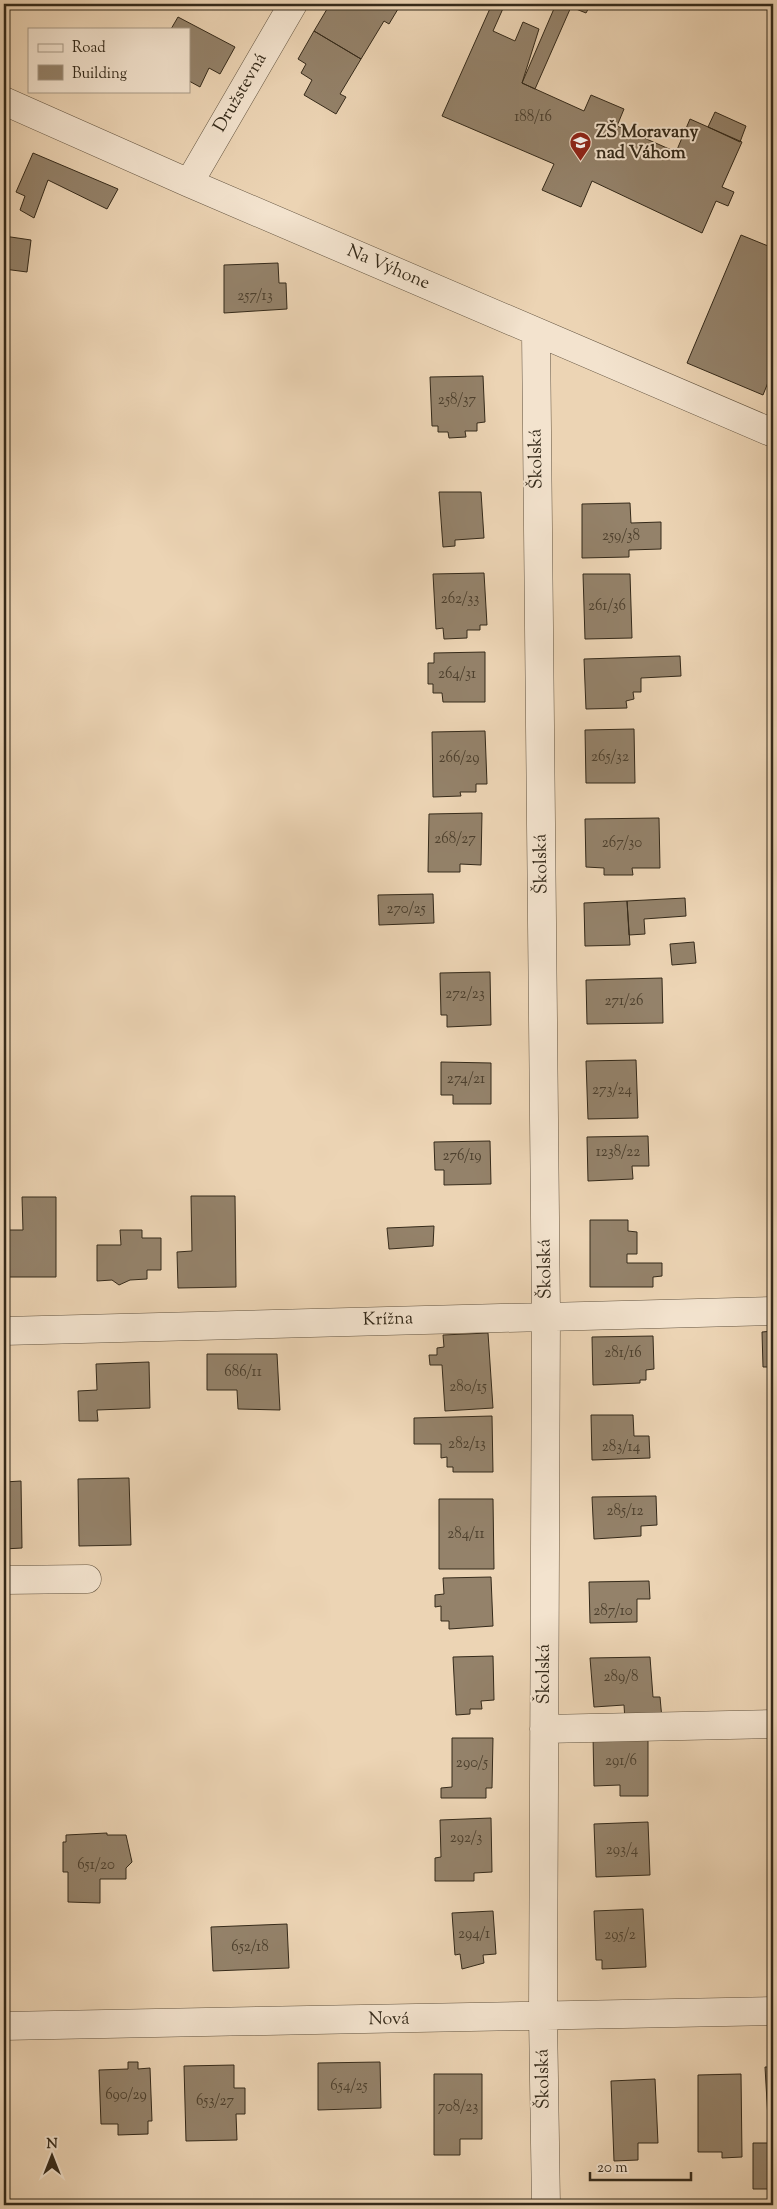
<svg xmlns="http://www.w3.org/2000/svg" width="777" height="2209" viewBox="0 0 777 2209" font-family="'Sorts Mill Goudy',serif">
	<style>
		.building { fill: #94826a; stroke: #352a1a }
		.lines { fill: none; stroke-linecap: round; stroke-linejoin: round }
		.street-casing { stroke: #635440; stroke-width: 29 }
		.street { stroke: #f3e3ce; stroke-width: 28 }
		.labels { text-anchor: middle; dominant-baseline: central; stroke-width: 4; stroke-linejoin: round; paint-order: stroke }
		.number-label { font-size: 15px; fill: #4d402e }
		.street-label { font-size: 18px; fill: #352a1a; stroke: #f3e3ce }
		.poi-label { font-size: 18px; font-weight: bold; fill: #352a1a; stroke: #f3e3ce; text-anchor: start }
	</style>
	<rect width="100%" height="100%" fill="#ecd4b4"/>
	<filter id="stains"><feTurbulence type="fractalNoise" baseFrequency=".004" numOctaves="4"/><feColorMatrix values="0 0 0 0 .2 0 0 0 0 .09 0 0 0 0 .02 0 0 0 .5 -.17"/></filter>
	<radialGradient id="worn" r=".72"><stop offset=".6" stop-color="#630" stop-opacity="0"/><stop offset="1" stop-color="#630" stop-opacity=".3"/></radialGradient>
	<path class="building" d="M330,4H401L389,24L384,21L361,59L314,31Z
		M492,4H505L493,31L515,41L523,22L539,29L522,83L584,111L591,95L624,109L617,126L676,152L690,119L742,142L722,187L734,192L728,206L716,201L702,233L592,181L581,207L542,190L554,164L442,116Z
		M556,4H591L586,13L571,7L535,89L522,83Z
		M178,17L235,47L220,74L209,68L200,87L189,81V29H171Z
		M314,31L361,59L340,94L346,97L336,114L304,95L312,80L301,73L306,64L298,59Z
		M715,112L746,126L740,142L708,127Z
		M33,153L118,189L107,209L48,180L34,218L20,210L25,196L16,192Z
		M741,235L773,248V370L763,395L687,363Z
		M4,236L31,240L27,272L4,269Z
		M278,263L279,283H286L287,309L224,313V265Z
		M483,376L485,422L477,423V431H465L466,437L449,438L448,432H438V426H432L430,377Z
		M439,492H481L484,538L455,540V546L443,547Z
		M630,503L631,523L661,522V549L629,550V557L582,558V504Z
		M484,573L487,625H480V630H467V638L444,639L443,628L436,629L433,574Z
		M583,574H630L632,638L585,639Z
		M485,652V702H443L442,693H433V684H428V663H434V653Z
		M680,656L681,676L641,678V692H633L634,699L626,701L627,708L586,709L584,659Z
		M634,729L635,783H586L585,730Z
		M485,731L487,784H476V792H460L461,796L433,797L432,732Z
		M482,813L481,865L460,864V872H428L429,814Z
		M659,818L660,868H632L633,875H604V868L586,867L585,819Z
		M433,894L434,923L379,925L378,895Z
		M685,898L686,916L644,919L645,934L629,935L627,901Z
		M627,901L630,945L585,946L584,903Z
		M694,942L696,963L672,965L670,944Z
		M490,972L491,1025L447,1027V1015H441L440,973Z
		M662,978L663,1023L587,1024L586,980Z
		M636,1060L638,1118L588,1119L586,1061Z
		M441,1062L491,1063V1104H453V1095H441Z
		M648,1136L649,1166H632L633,1179L588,1181L587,1137Z
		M490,1141L491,1184L444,1185V1170H435L434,1142Z
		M191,1196H235L236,1287L178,1288L177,1252L192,1251Z
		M22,1197H56V1277H4V1230H23Z
		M590,1220H628V1231L637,1232V1254H627V1263H662V1276L653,1277V1287H590Z
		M434,1226L433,1246L389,1249L387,1228Z
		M120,1230H142V1238H161V1270H147V1279L130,1280L119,1285L112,1280L97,1281V1245H121Z
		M773,1331V1367H763L762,1332Z
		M488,1333L493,1408L445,1411L442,1365H430L429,1355H437V1348L444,1347L443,1335Z
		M653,1336L654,1369L646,1370V1380H640V1383L593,1385L592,1337Z
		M207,1354H277L280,1410L238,1409L237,1390H207Z
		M149,1362L150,1408L97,1410L98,1421H79L78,1391L97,1390L96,1364Z
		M591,1415H633L634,1436H649L650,1458L592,1460Z
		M492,1416L493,1472H453V1467H447V1457L441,1458V1444H414V1418Z
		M129,1478L131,1545L79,1546L78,1479Z
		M21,1481L22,1548L4,1549V1482Z
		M656,1496L657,1525L641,1526V1536L594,1539L592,1497Z
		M439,1499H493L494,1569H439Z
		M491,1577L493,1626L449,1629V1621H441V1606L435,1607V1595L444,1594L443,1578Z
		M649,1581L650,1599H637V1622L590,1623L589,1582Z
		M493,1656L494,1700L481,1701L482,1709H470V1714L456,1715L453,1657Z
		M650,1657L653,1697H660L662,1719L625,1721L624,1705L594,1707L590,1658Z
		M648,1735V1796H620V1785L594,1786L593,1736Z
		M452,1738H493L492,1788H486V1798H441V1788L452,1787Z
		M491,1818L492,1872L474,1873V1881H435V1858L441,1857L440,1820Z
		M648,1822L650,1875L596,1877L594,1824Z
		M107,1833V1835H126L132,1862L126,1868V1879H100V1903L68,1902V1872H63V1842H66V1835Z
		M643,1909L646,1967L602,1969V1960H596L594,1911Z
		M493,1911L496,1954L483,1955L484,1963L462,1969L460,1954L455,1955L452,1913Z
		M287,1924L289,1968L213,1971L211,1927Z
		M128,2062H138V2069L150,2068L152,2121H148V2134L118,2135V2124H101L99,2070L128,2069Z
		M380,2062L381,2108L318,2110V2063Z
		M234,2065V2088H245V2114H236L237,2140L186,2141L184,2066Z
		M765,2067H773V2118L768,2119Z
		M434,2074H482V2139H460V2155H434Z
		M741,2074L742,2157L722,2158V2152H698V2075Z
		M655,2079L658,2143H638V2160L614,2161L611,2081Z
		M753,2143H773V2189H753Z"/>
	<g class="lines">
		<defs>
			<path id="street" d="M4,101L189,183L773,433
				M189,183L293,4
				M536,332L546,1315L543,2017L546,2205
				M4,1331L773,1311
				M4,1580L87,1579
				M544,1729L773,1724
				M4,2026L773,2011"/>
		</defs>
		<use href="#street" class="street-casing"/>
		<use href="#street" class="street"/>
	</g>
	<defs>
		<symbol id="school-pin" viewBox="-11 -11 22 30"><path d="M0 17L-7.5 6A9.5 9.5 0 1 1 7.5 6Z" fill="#8f2418" stroke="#f3e3ce"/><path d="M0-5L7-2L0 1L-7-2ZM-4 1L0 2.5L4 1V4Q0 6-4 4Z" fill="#fff"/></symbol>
	</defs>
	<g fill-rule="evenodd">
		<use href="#school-pin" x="568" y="130" width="25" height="34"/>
	</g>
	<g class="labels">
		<g class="number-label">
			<text x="533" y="117">188/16</text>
			<text x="255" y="296">257/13</text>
			<text x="457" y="400">258/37</text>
			<text x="621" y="536">259/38</text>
			<text x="460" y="599">262/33</text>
			<text x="607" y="606">261/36</text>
			<text x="457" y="674">264/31</text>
			<text x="610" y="757">265/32</text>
			<text x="459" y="758">266/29</text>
			<text x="455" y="839">268/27</text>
			<text x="622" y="843">267/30</text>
			<text x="406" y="909">270/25</text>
			<text x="465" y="994">272/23</text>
			<text x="624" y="1001">271/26</text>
			<text x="466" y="1079">274/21</text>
			<text x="612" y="1090">273/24</text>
			<text x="618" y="1152">1238/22</text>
			<text x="462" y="1156">276/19</text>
			<text x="623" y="1353">281/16</text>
			<text x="243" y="1372">686/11</text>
			<text x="468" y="1387">280/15</text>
			<text x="467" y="1444">282/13</text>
			<text x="621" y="1447">283/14</text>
			<text x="625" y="1511">285/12</text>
			<text x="466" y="1534">284/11</text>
			<text x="613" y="1611">287/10</text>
			<text x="621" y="1677">289/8</text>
			<text x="621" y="1761">291/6</text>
			<text x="472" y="1763">290/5</text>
			<text x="466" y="1838">292/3</text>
			<text x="622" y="1850">293/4</text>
			<text x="96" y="1865">651/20</text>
			<text x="474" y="1934">294/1</text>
			<text x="620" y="1935">295/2</text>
			<text x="250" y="1947">652/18</text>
			<text x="349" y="2086">654/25</text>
			<text x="126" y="2095">690/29</text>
			<text x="215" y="2101">653/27</text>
			<text x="458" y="2107">708/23</text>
		</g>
		<g class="street-label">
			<text transform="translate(241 93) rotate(-60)">Družstevná</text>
			<text transform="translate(388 268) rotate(23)">Na Výhone</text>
			<text transform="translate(537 459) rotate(-91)">Školská</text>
			<text transform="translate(542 864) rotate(-91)">Školská</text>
			<text transform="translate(546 1269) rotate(-91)">Školská</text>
			<text transform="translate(388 1320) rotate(-2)">Krížna</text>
			<text transform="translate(545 1674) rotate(-90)">Školská</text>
			<text transform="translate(389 2020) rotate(-1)">Nová</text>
			<text transform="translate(544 2079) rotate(-91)">Školská</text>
		</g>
		<g class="poi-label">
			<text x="596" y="133">ZŠ Moravany<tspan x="596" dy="21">nad Váhom</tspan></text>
		</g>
	</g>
	<rect width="777" height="2209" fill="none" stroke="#ecd4b4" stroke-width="20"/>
	<rect x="5" y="5" width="767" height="2199" fill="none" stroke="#352a1a" stroke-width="2.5"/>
	<rect x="10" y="10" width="757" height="2189" fill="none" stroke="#352a1a"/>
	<rect x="28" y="28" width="162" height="65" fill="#f3e3ce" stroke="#a79986"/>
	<rect x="38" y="44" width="25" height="8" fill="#f3e3ce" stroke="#a79986"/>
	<text x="72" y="52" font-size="15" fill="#352a1a">Road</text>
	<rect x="38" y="65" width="25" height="15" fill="#94826a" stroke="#a79986"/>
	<text x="72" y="78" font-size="15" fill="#352a1a">Building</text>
	<g transform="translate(52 2156)" stroke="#f3e3ce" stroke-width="4" paint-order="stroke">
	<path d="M0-4L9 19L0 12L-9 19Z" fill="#352a1a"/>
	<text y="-8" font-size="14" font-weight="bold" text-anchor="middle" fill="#352a1a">N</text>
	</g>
	<path d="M590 2172v8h101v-8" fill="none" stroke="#352a1a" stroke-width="2.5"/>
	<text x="597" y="2172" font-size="15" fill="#352a1a" stroke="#f3e3ce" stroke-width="4" paint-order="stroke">20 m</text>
	<rect width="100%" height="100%" filter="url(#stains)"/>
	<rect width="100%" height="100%" fill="url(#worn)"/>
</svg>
